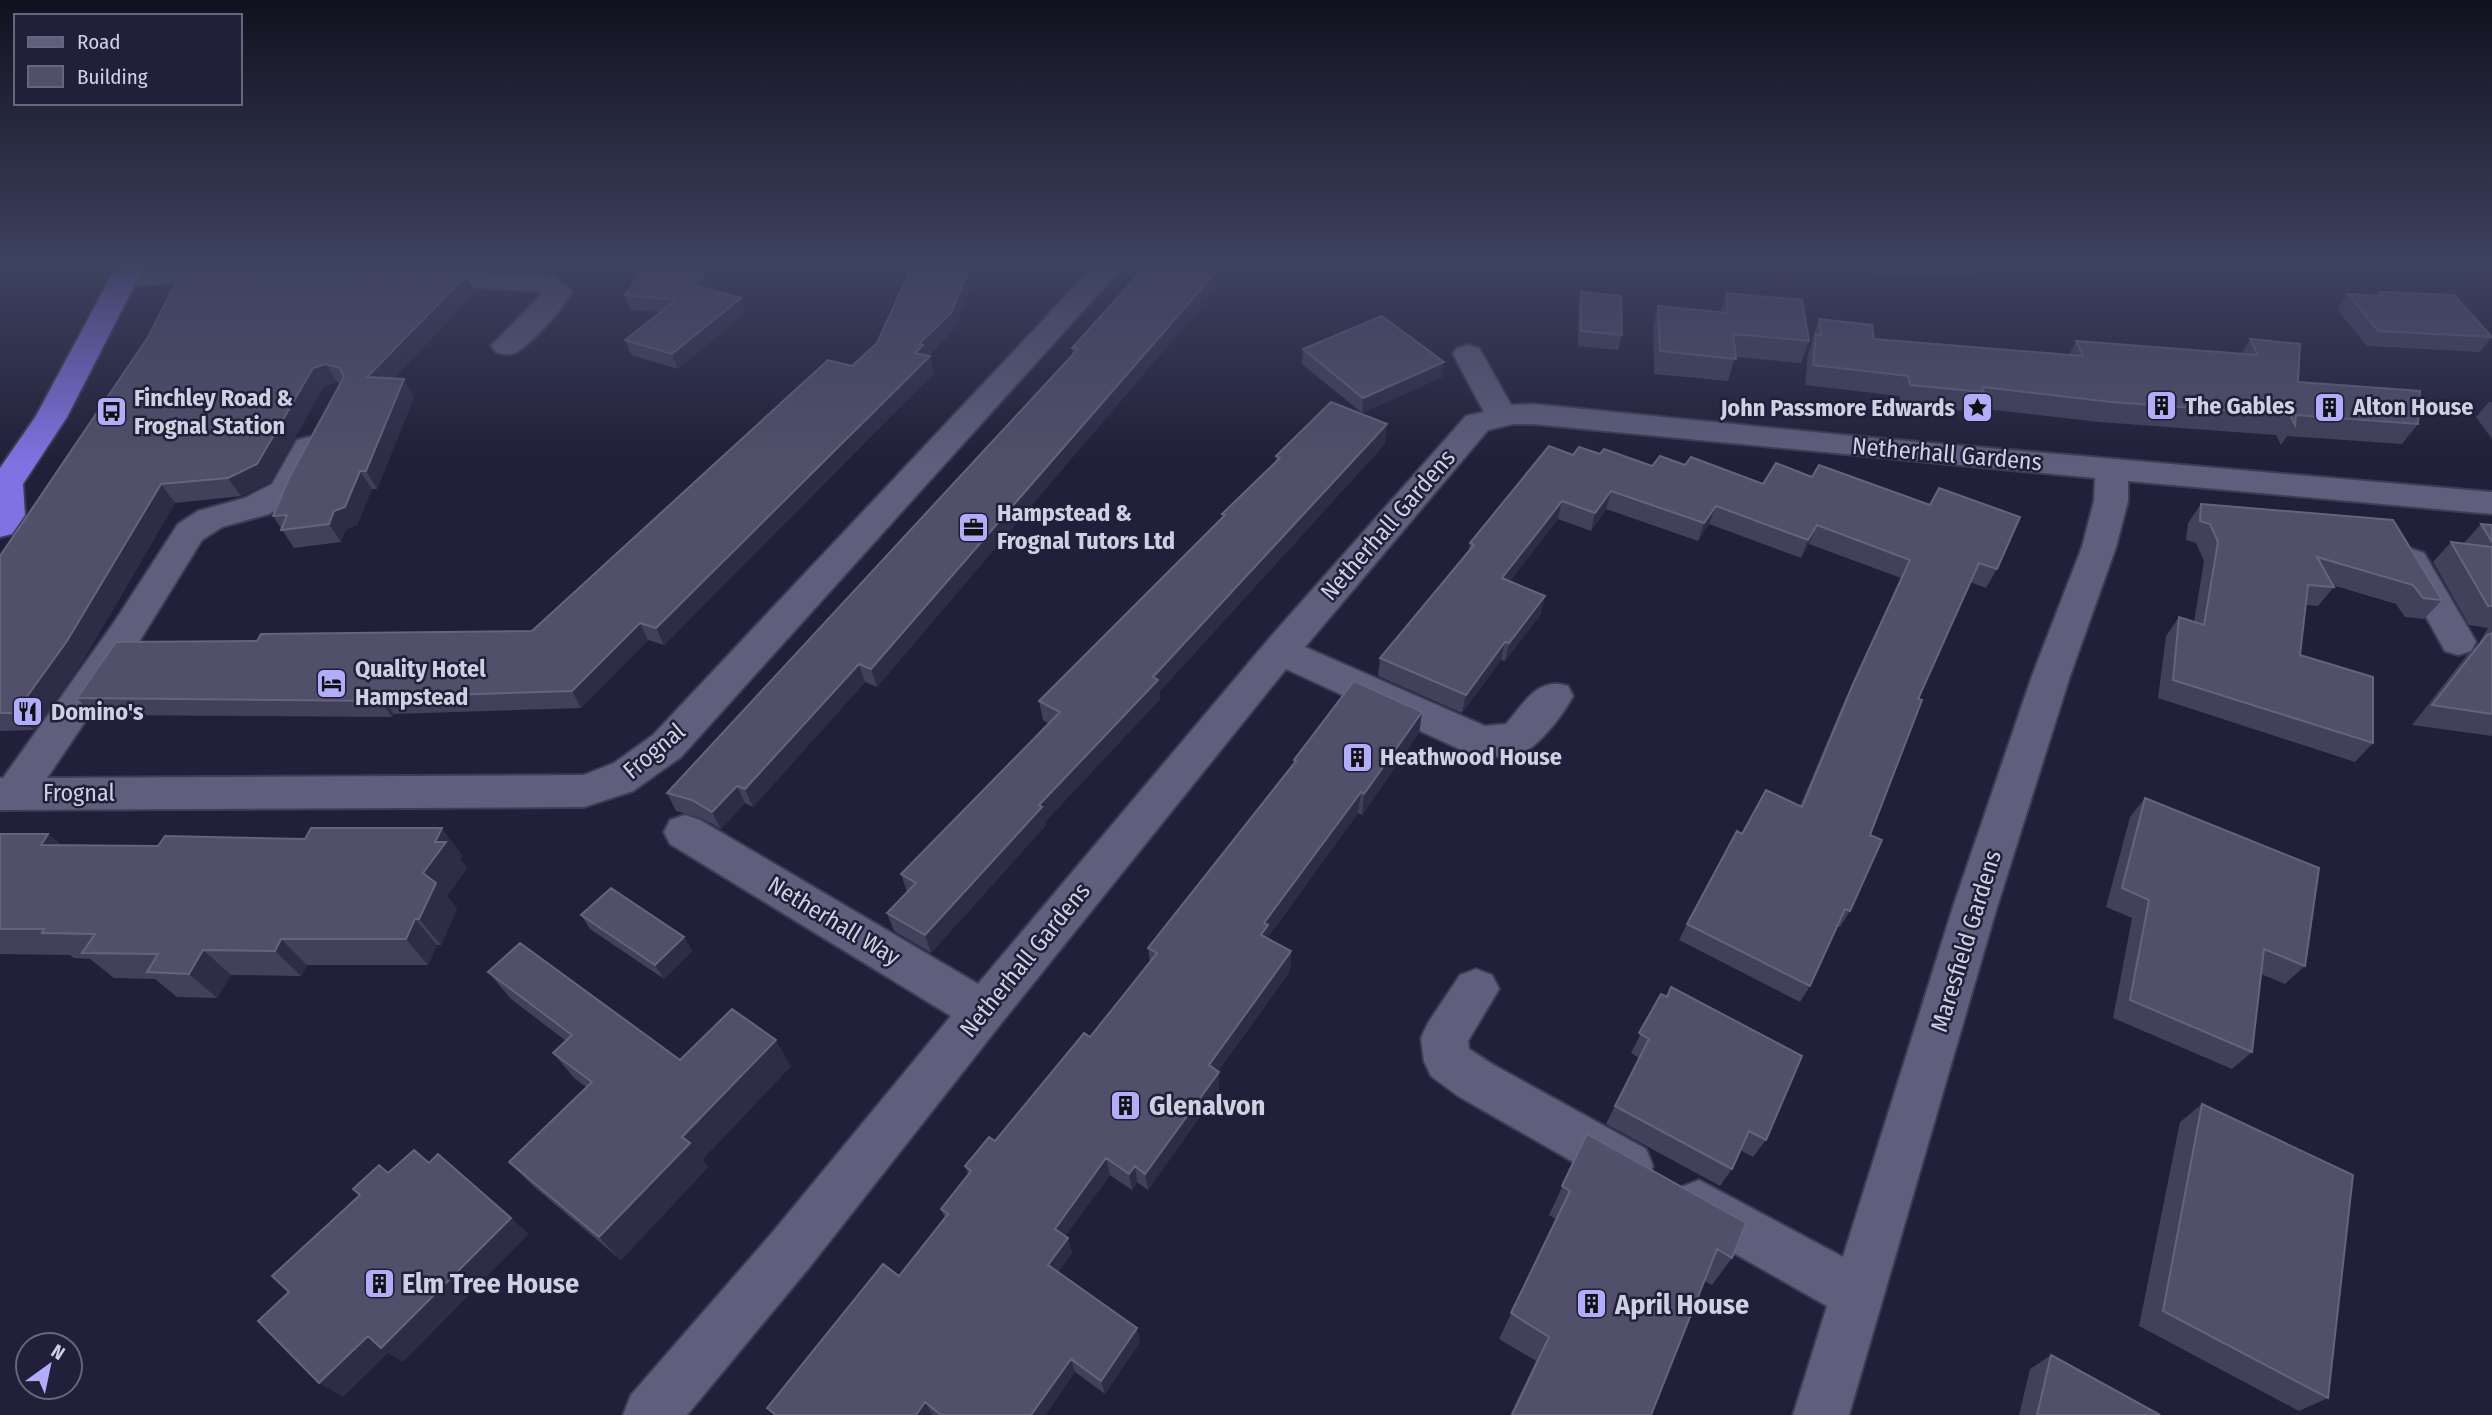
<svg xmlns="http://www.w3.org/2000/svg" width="2492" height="1415" viewBox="0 0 2492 1415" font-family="'Fira Sans Condensed',sans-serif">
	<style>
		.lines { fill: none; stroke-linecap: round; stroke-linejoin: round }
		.minor-casing { stroke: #3e3c52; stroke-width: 4 }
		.highway-casing { stroke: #3e3c52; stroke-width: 4 }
		.minor { fill: #5f5e7d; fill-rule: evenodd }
		.highway { fill: #8072e2; fill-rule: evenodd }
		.wall { fill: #42405b }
		.shaded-wall { fill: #2e2c47 }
		.building { fill: #514f6a; stroke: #65647c; stroke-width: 2 }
		.labels { text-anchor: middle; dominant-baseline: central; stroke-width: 5; stroke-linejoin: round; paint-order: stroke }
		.poi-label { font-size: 24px; font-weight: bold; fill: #d0d0e2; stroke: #211f39; text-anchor: start }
		.street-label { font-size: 24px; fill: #d0d0e2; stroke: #211f39 }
		.near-poi-label { font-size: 28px; font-weight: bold; fill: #d0d0e2; stroke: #211f39; text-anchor: start }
	</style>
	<rect width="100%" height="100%" fill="#211f39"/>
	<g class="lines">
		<defs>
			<path id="minor" d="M206,265L212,266L216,272L212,278L202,280L123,287L113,285L109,279L113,273L123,271Z
				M1095,265H1124L681,757L633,791L584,807L0,810V778H3L113,624L178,524L198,511L245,498L272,484L297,440L308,437L319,440L324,447L297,499L269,514L222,527L202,540L139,642L47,778L584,775L614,763L653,735Z
				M1868,265H1982L1978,271L1968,273H1882L1872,271Z
				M415,270L545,275L555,277L572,291C562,310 536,339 518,351C511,356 503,354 496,352L491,346L542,294L539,291L405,284L401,278L405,272Z
				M1468,345L1479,348L1511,405L1533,404L1863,437L2492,492V514L2128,481V501L2116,547L2070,676L1997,907L1849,1415H1793L1827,1306L1681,1223L1674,1205L1681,1187L1699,1180L1843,1257L1953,907L2032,676L2082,547L2094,501L2095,478L1533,424H1513L1488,430L1305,647L1485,726L1506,724C1524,704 1537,676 1568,686L1573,696C1564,713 1547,735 1532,747C1517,759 1485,758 1468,753L1286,669L999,1026L808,1269L687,1415H623L631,1395L772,1233L951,1016L670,844L664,832L670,820L685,815L700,820L978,984L1267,641L1466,416L1484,412L1453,354L1457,348Z
				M2412,549L2424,553L2471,633L2476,642L2471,651L2458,655L2445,651L2395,561L2400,553Z
				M1476,969L1492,975L1499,989L1468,1041L1469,1049L1492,1064L1646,1149L1653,1166L1646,1183L1628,1190L1610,1183L1458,1096L1431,1076L1424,1061L1421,1038L1428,1023L1460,975Z"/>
			<path id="highway" d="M117,265H145L67,417L23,484L25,515L12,534L0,537V468L36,416Z"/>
		</defs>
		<use href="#minor" class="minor-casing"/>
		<use href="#highway" class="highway-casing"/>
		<use href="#minor" class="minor"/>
		<use href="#highway" class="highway"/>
	</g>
	<path class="wall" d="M191,265H324H242L307,271L475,293L394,378L414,397L377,489H372L357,525L346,529L341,542L294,548L273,516L340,383L337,382L324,386L270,482L241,496L175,503L84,659L34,730L0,731V556L148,337Z
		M647,265H723L708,289L741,298L745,313L678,369L631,355L625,340L660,312L631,310L625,295Z
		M973,265L975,277L954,329L928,356L934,373L664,645L648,640L581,708L394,714L392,717L93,715L77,698L257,641L532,631L852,366L877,343L916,273L929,268Z
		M1147,265L1071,458L877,687L865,682L753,807L745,803L721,829L701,818L676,811L667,793L1073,355L1072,348Z
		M1581,292L1622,335L1618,350L1578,346V307Z
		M2380,292L2492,337L2480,352L2367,346L2337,309L2348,294L2377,295Z
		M1726,293L1809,341L1801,363L1735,357L1728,381L1654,374L1653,328L1658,306L1720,312Z
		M1819,319L1874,339L2069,355L2076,341L2241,354L2250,339L2298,382L2418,424L2402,444L2287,436L2281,445L2276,435L2099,422L1976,408L1974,412L1902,405L1899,396L1805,385L1808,354L1812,344V339Z
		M1303,349L1442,377L1362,413L1302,364Z
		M2489,402H2492V439L2476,417Z
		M1385,444L1159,692L1160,699L1045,822L1046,825L931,953L894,931L887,913L907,892L901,874L1049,724L1043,720L1039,701L1222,518V514L1276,461V456Z
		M1600,454L1652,466L1685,465L1763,484L1997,569L1986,588L1970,582L1918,699L1870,835L1850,911L1840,927L1837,926L1810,986L1800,1002L1679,940L1687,924L1742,834L1800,806L1844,702L1901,578L1809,544L1801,558L1709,524L1698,541L1606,509L1591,531L1558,519L1510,581L1541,614L1505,661L1501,660L1462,713L1378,676L1380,658L1469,550L1470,543L1573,455Z
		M2201,504L2393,520L2442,600L2424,619L2405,617L2396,604L2332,585L2334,587L2318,606L2306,605L2300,655L2373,743L2355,762L2158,698L2166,636L2179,617L2194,622L2204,561L2196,543L2186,540L2188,523Z
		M2481,524L2492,525V736L2412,725L2467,655L2479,643L2488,628L2469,625L2433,562L2451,542L2463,544Z
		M1422,712L1419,733L1362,815L1358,813L1268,937V939L1291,951L1290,971L1218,1071L1219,1090L1148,1190L1137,1182L1132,1190L1110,1175L1065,1236L1068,1238L1072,1253L1058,1272L1140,1342L1105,1394L1075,1372L1045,1415H774L767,1408L899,1276L945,1218L941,1209L968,1174L965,1166L995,1141L1090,1037L1150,962L1148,948L1293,765L1294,760Z
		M2145,798L2305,966L2285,984L2261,974L2252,1052L2232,1069L2113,1018L2132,918L2106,907L2130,817Z
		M0,834H48L61,845L462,855L460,859L467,868L447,896L457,909L441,945H437L428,965H307L301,976L231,975L217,998L177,997L155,979L114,978L90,959L74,958L70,955L0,954Z
		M581,915L684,937L692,951L664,979L590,929Z
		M488,972L680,1060L791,1066L702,1160L708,1167L621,1260L533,1186L509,1162L586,1087L575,1079L553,1053L566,1041L511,999Z
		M1661,994L1766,1140L1753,1157L1740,1150L1732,1169L1720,1186L1606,1124L1639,1058L1631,1053Z
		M2202,1104L2328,1398L2299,1411L2139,1326L2180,1122Z
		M1587,1134L1732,1258L1712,1285L1704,1281L1651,1415H1510L1536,1361L1499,1339L1556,1219L1549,1215Z
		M2051,1355L2160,1415H2019L2030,1369Z"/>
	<path class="shaded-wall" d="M709,265H723L701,300L696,286Z
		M970,265H973L975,277L954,329L925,358L930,356L934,373L664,645L656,628L915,353L919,344Z
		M1222,265H1237L877,687L871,669Z
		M466,276L475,293L378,395L367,377Z
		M741,298L745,313L678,369L672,354Z
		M1444,362L1442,377L1362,413L1363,398Z
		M326,364L337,382L324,386L270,482L241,496L228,478L313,368Z
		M404,379L414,397L377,489L366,471Z
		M1387,424L1385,444L1159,692L1160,699L1045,822L1046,825L931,953L925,935L1153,677Z
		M360,471L372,489L357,525L346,529L341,542L329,524L334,511Z
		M161,484L175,503L84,659L34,730L15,713Z
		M1611,491L1606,509L1591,531L1595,513Z
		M1562,501L1558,519L1499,596L1502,578Z
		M1716,506L1709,524L1698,541L1704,523Z
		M1817,525L1809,544L1801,558L1808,540Z
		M1545,596L1541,614L1505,661L1509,643Z
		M640,623L648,640L581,708L572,691Z
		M1505,642L1501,660L1462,713L1466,695Z
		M859,664L865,682L753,807L745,789Z
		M382,697L394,714L392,717L380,701Z
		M1422,712L1419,733L1362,815L1364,794Z
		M737,786L745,803L721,829L712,812Z
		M1361,792L1358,813L1268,937V945L1261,935L1264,923Z
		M442,828L462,855L460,859L467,868L447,896L457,909L441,945L419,919L423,873Z
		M48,834L78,861L41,845Z
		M415,919L437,945L428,965L406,939Z
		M684,937L692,951L664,979L655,965Z
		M281,939L307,965L301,976L275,951Z
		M203,950L231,975L217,998L189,974Z
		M1291,951L1290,971L1209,1083V1065Z
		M776,1040L791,1066L702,1160L708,1167L621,1260L599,1237L682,1137Z
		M1219,1072V1090L1148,1190L1145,1174Z
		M1106,1158L1110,1175L1059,1244L1055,1229Z
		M1135,1166L1137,1182L1132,1190L1129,1174Z
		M511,1218L529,1234L403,1362L388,1353L343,1397L319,1383L368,1336Z
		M1068,1238L1072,1253L1053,1280L1048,1265Z
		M1137,1328L1140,1342L1105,1394L1101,1381Z
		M1071,1359L1075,1372L1045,1415H1031Z
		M925,1402L933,1415H916Z"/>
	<path class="building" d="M185,265H231L305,268L303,271L328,269L466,276L367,377L404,379L366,471H360L345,507L334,511L329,524L281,530L287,515L273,516L289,478L344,377L340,368L326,364L313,368L257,464L228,478L161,484L67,641L15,713H0V556L148,337Z
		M647,265H709L696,286L741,298L672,354L625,340L676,300L625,295Z
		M930,265H970L951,313L919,344L923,345L915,353L930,356L656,628L640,623L572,691L382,697L380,701L77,698L116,642L257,641L261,634L532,631L828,360L852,366L877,343L909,273H916L918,267L929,268Z
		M1147,265H1222L871,669L859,664L745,789L737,786L712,812L692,800L667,793L1078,349L1072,348Z
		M1581,292L1621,296L1622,335L1581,331Z
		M2380,292L2454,295L2492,337L2378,331L2348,294L2383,296Z
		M1726,293L1802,300L1809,341L1733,334L1736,359L1660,351L1658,306L1728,313Z
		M1382,316L1444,362L1363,398L1303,349Z
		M1819,319L1872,325L1874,339L2083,356L2076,341L2258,355L2250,339L2300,344L2298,382L2420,391L2418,424L2296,415L2295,425L2290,415L2111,402L1982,387L1984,392L1910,385L1908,376L1813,365L1816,334L1821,335Z
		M1331,402L1387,424L1153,677L1158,680L1039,805L1042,807L925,935L887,913L916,883L901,874L1060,712L1039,701L1225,515L1222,514L1280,458L1276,456Z
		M1549,446L1573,455L1579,447L1600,454L1604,449L1652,466L1660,456L1685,465L1691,457L1763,484L1776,463L1812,477L1819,465L1930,505L1939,488L2020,517L1997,569L1979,563L1918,699L1922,700L1870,835L1882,840L1850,911L1845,909L1810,986L1687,924L1737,831L1742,834L1766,790L1802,807L1853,684L1910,560L1817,525L1808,540L1716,506L1704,523L1611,491L1595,513L1562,501L1502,578L1545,596L1509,643L1505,642L1466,695L1380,658L1474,545L1470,543Z
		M2201,504L2393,520L2442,600L2423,598L2413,585L2317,557L2334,587L2308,585L2300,655L2373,677V743L2173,680L2179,617L2204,625L2218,542L2210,524L2200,521Z
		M2481,524L2492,525V542Z
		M2451,542L2492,547V606H2488Z
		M2492,633V714L2432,705L2487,635Z
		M1354,681L1422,712L1364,794L1361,792L1264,923L1268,925L1261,935L1291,951L1209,1065L1219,1072L1145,1174L1135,1166L1129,1174L1106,1158L1055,1229L1068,1238L1048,1265L1137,1328L1101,1381L1071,1359L1031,1415H941L925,1402L916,1415H776L767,1408L883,1264L899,1276L948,1214L941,1209L971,1171L965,1166L989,1137L995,1141L1084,1033L1090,1037L1122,997L1157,953L1148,948L1296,761L1294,760Z
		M2145,798L2319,868L2305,966L2264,949L2252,1052L2130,1000L2149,900L2122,888Z
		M311,828H442L435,842H446L423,873L436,883L419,919H415L406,939H281L275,951L203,950L189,974L147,972L158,954L82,953L95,934L42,933L44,929H0V834H48L41,845L158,846L165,836L305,839Z
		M611,888L684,937L655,965L581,915Z
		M520,943L680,1060L732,1009L776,1040L682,1137L690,1143L599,1237L509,1162L592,1082L553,1053L572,1035L488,972Z
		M1671,987L1802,1056L1766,1140L1749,1131L1732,1169L1615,1106L1649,1039L1639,1033L1661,994L1667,997Z
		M2202,1104L2353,1175L2328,1398L2163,1311Z
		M1587,1134L1746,1223L1732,1258L1717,1249L1651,1415H1512L1549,1337L1511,1313L1570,1191L1562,1186Z
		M414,1150L429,1163L438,1154L511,1218L381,1348L368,1336L319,1383L258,1321L289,1292L272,1276L360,1195L353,1189L379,1165L388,1173Z
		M2051,1355L2160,1415H2037Z"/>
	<linearGradient id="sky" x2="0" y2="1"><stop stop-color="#12111f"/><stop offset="0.57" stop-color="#3d425f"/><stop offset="1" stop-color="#3d425f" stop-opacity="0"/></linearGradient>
	<rect width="2492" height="463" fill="url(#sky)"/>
	<defs>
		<symbol id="building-square" viewBox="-11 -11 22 22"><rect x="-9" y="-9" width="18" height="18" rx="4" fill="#b1adfa" stroke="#211f39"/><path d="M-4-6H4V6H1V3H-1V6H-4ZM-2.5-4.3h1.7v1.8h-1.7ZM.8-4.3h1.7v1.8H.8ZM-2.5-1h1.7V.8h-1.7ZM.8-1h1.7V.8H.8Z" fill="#111"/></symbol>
		<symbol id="sight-square" viewBox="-11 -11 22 22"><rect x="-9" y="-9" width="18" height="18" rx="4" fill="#b1adfa" stroke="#211f39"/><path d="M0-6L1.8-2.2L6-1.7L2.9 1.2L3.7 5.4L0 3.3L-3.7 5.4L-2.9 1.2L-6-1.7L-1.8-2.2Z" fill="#111"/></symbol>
		<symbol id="bus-square" viewBox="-11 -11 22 22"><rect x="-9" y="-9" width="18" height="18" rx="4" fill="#b1adfa" stroke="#211f39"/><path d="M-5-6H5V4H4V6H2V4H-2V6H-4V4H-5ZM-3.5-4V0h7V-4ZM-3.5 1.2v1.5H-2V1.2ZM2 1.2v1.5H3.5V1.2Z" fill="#111"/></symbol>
		<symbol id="office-square" viewBox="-11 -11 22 22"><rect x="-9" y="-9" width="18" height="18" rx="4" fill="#b1adfa" stroke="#211f39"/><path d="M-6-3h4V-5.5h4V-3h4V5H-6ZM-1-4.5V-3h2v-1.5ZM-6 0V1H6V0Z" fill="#111"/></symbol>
		<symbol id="hotel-square" viewBox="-11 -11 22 22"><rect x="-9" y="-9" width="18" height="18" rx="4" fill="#b1adfa" stroke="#211f39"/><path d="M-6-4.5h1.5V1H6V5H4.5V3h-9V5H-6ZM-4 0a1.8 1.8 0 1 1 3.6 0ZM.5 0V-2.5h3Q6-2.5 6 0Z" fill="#111"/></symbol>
		<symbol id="restaurant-square" viewBox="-11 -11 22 22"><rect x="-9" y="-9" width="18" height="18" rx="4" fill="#b1adfa" stroke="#211f39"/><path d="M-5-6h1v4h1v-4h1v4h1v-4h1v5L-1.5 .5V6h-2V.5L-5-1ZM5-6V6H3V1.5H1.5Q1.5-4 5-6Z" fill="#111"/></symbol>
	</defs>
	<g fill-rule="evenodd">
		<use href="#building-square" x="2144" y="388" width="35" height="35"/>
		<use href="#building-square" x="2312" y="390" width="35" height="35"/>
		<use href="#sight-square" x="1960" y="390" width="35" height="35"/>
		<use href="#bus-square" x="94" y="394" width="35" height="35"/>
		<use href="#office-square" x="956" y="510" width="35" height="35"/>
		<use href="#hotel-square" x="314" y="666" width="35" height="35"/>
		<use href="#restaurant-square" x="10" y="694" width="35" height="35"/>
		<use href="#building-square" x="1340" y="740" width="35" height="35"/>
		<use href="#building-square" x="1108" y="1088" width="35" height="35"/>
		<use href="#building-square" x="362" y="1266" width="35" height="35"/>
		<use href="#building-square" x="1574" y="1286" width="35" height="35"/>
	</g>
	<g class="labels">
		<g class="poi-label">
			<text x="134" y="398">Finchley Road &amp;<tspan x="134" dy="28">Frognal Station</tspan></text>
			<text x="2185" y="406">The Gables</text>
			<text x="2353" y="407">Alton House</text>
			<text x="1955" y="408" text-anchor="end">John Passmore Edwards</text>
			<text x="997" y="513">Hampstead &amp;<tspan x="997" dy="28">Frognal Tutors Ltd</tspan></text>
			<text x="355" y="669">Quality Hotel<tspan x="355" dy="28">Hampstead</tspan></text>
			<text x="51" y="712">Domino's</text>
			<text x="1380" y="757">Heathwood House</text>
		</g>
		<g class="street-label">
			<text transform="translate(1947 454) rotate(5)">Netherhall Gardens</text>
			<text transform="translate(1388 525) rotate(-49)">Netherhall Gardens</text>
			<text transform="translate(654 751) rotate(-40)">Frognal</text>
			<text x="79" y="793">Frognal</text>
			<text transform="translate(834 921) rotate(31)">Netherhall Way</text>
			<text transform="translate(1966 941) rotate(-73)">Maresfield Gardens</text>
			<text transform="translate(1025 960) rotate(-51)">Netherhall Gardens</text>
		</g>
		<g class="near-poi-label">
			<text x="1149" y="1105">Glenalvon</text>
			<text x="402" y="1283">Elm Tree House</text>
			<text x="1615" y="1304">April House</text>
		</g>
	</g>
	<rect x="14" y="14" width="228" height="91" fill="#211f39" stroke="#67667d" stroke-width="2"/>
	<rect x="28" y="37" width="35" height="10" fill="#5f5e7d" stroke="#67667d" stroke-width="2"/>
	<text x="77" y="49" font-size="21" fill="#d0d0e2">Road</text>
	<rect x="28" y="66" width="35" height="21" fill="#514f6a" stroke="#67667d" stroke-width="2"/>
	<text x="77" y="84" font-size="21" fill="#d0d0e2">Building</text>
	<g transform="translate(49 1366) rotate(33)"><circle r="33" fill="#211f39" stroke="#67667d" stroke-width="2"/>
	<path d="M0-5L12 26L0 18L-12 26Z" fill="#b1adfa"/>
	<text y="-10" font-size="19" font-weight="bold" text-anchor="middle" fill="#d0d0e2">N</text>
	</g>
</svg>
